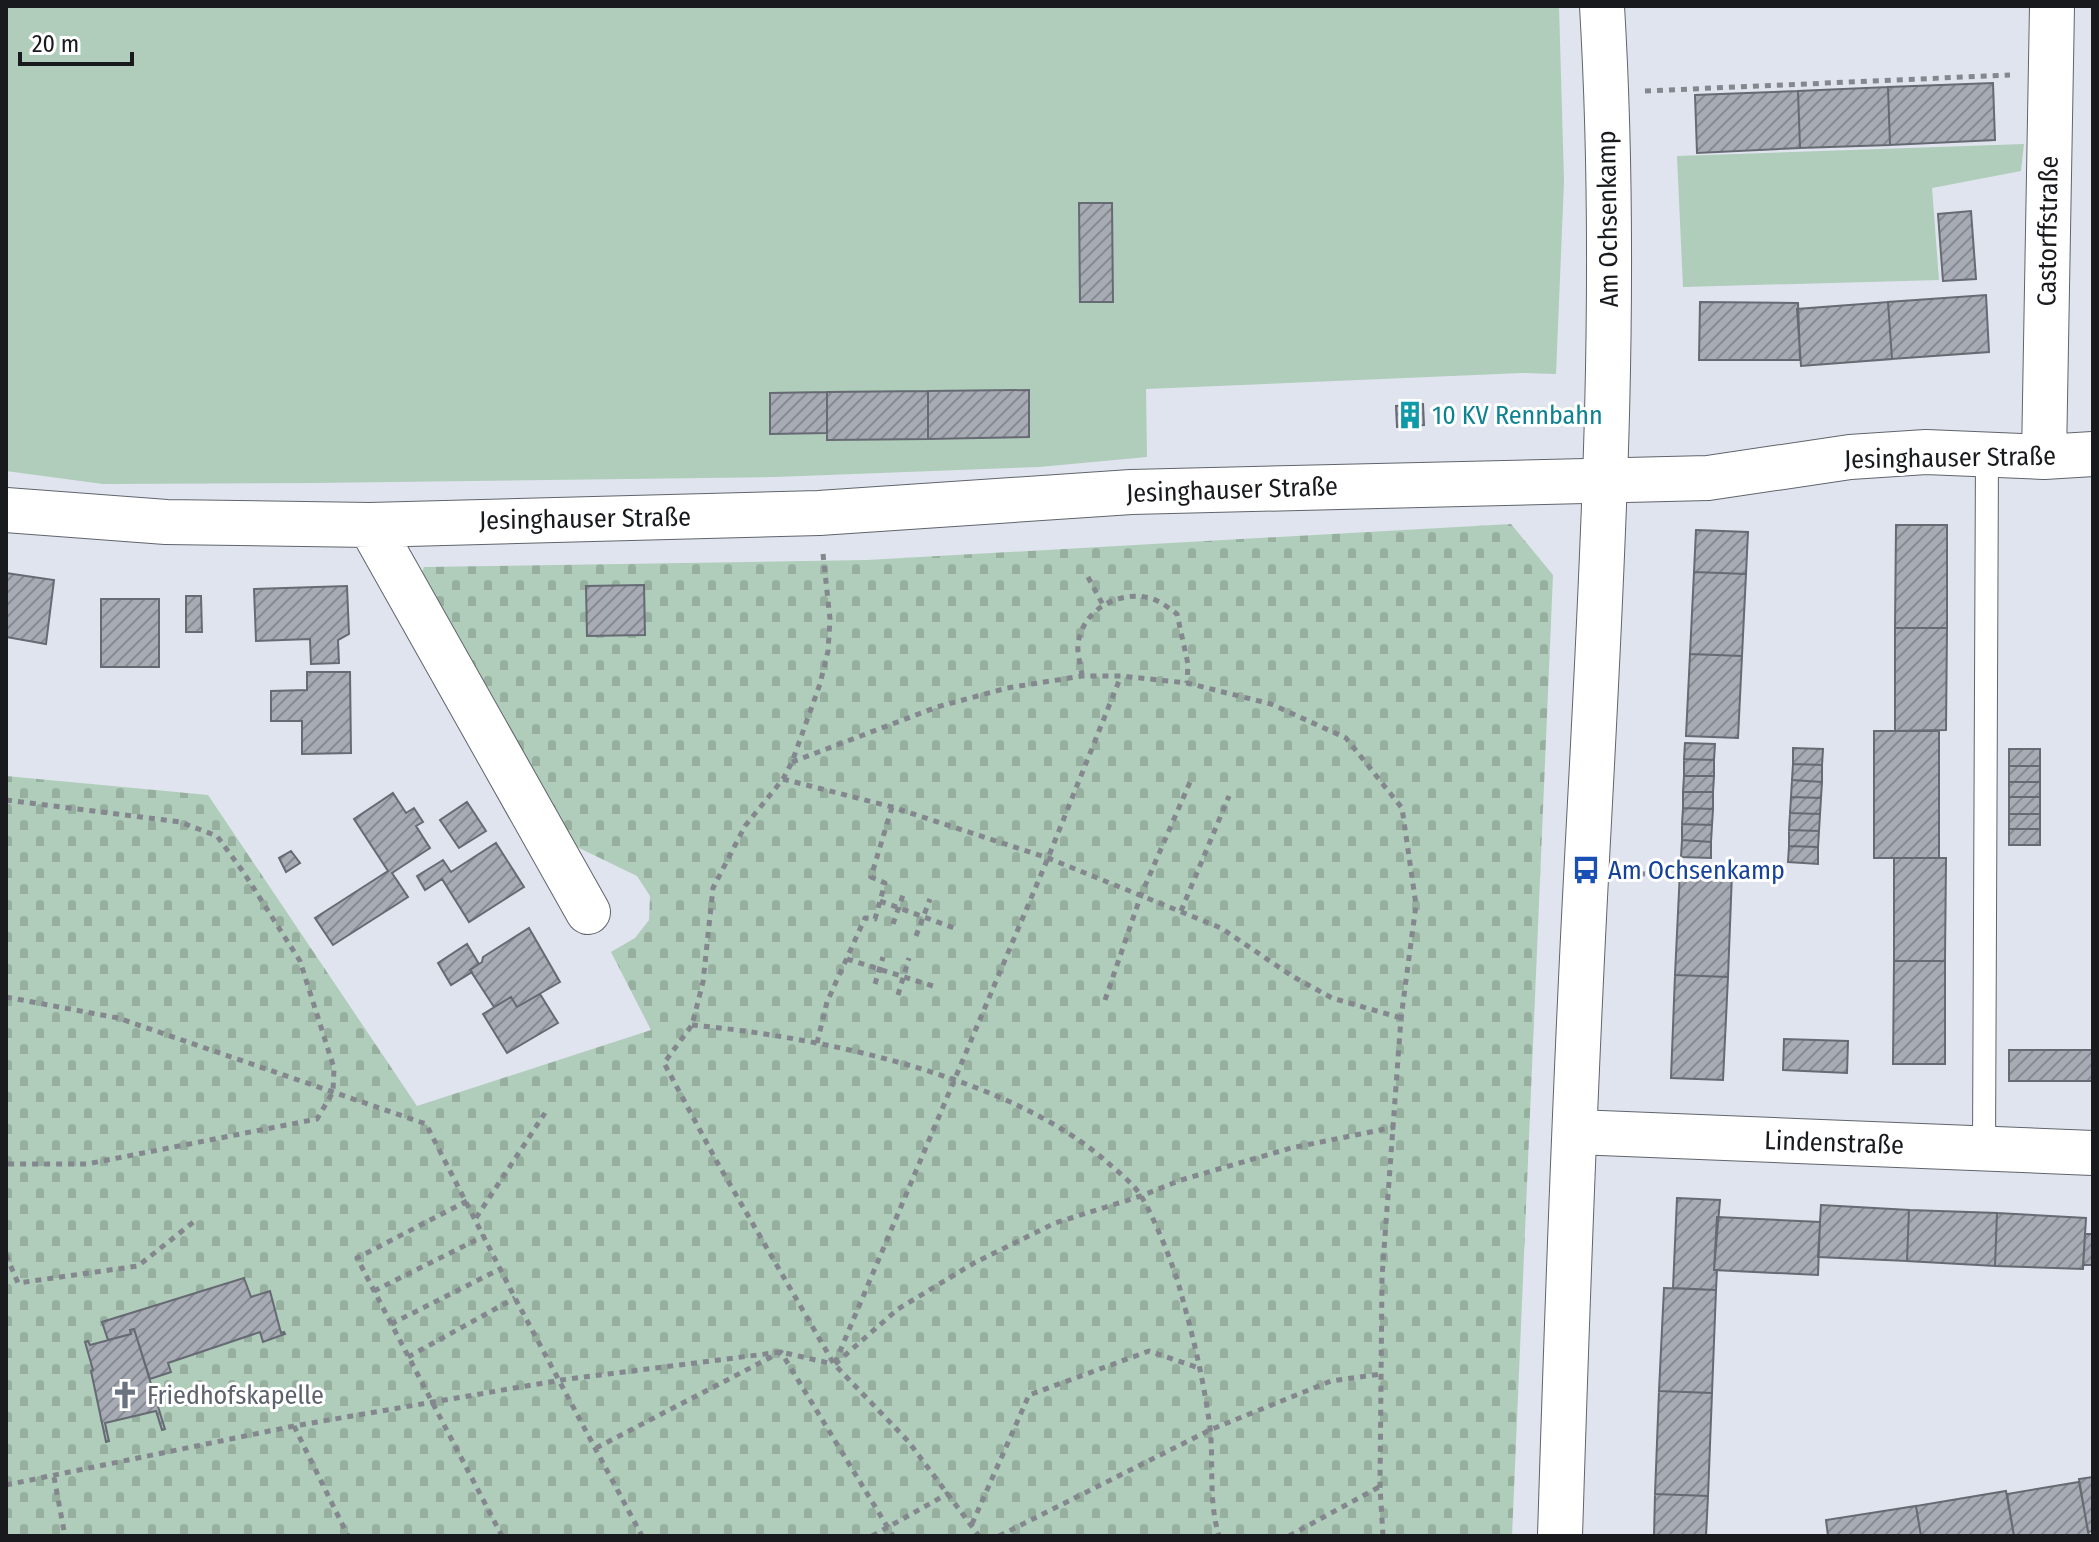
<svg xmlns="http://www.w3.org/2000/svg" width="2099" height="1542" viewBox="0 0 2099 1542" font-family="'Fira Sans Condensed',sans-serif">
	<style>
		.grass { fill: #afcdba }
		.cemetery { fill: url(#cemetery-stones) }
		.building { fill: url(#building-hatch); stroke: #666a72; stroke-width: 2 }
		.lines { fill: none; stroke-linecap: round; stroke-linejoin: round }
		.lane-casing { stroke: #60646c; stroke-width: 24 }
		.street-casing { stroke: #60646c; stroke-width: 46 }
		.secondary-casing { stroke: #60646c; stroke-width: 46 }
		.path { stroke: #84878e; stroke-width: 5; stroke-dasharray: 6 6; stroke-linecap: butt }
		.lane { stroke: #fff; stroke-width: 22 }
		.street { stroke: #fff; stroke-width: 44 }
		.secondary { stroke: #fff; stroke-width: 44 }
		.labels { text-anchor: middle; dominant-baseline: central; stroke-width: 6; stroke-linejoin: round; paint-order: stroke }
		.street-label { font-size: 26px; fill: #181a1d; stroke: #fff }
		.culture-label { font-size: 26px; fill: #0d838f; stroke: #fff; text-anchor: start }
		.transit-label { font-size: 26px; fill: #164399; stroke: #fff; text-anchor: start }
		.worship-label { font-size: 26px; fill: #5b616d; stroke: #fff; text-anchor: start }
	</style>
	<defs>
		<pattern id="cemetery-stones" width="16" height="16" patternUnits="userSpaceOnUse" patternTransform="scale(2)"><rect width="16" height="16" fill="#afcdba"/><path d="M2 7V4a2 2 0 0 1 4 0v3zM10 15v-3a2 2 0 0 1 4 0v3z" fill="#96af9f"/></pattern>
		<pattern id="building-hatch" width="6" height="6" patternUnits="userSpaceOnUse" patternTransform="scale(2)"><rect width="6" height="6" fill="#a7abb4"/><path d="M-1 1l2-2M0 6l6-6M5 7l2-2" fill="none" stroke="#878a92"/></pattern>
	</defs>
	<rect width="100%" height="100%" fill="#e0e4ee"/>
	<path class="grass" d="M6,6H1559L1564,181L1556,374L1522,373L1146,389L1147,457L1039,467L775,477L313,483L103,484L6,471Z
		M2024,144L2021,171L1932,188L1939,280L1683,287L1677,156Z"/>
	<path class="cemetery" d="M1511,524L1553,575L1512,1536H6V776L208,795L417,1106L651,1030L611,952L635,938L649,920L650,896L637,876L573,845L420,577L424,567L867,560Z"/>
	<path class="building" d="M1993,83L1995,140L1890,145L1888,87Z
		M1888,87L1890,145L1800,148L1798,91Z
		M1798,91L1800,148L1697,153L1695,95Z
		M1079,203H1112L1113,302H1080Z
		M1971,211L1976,279L1943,281L1938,214Z
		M1986,295L1989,352L1892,359L1888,302Z
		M1700,302L1798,303L1800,360H1699Z
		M1888,302L1892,359L1801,366L1797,309Z
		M1029,390V437L928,439V391Z
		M928,391V439L827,440V392Z
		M827,392V433L770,434V393Z
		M1423,404L1424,425L1397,427L1396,406Z
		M1896,525H1947V628H1895Z
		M1696,530L1748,532L1746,574L1694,572Z
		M1694,572L1746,574L1742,656L1690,654Z
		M6,573L54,580L46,644L6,637Z
		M644,585L645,635L587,636L586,586Z
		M347,586L349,634L338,640L339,663L311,664L310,639L256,641L254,589Z
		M186,596H201L202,632H186Z
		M101,599H159V667H101Z
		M1895,628H1947L1946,730L1895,731Z
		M1690,654L1742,656L1738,738L1686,736Z
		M307,672H350L351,753L302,754V721H271V691L307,690Z
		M1874,731H1939V858H1874Z
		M1685,743L1715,744L1714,760L1684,759Z
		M1793,748L1823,749L1822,765L1793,764Z
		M2009,749H2040V766H2009Z
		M1684,759L1714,760V776H1684Z
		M1793,764L1822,765V782L1792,780Z
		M2009,766H2040V782H2009Z
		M1684,776H1714L1713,792H1683Z
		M1792,780L1822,782L1821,798L1791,797Z
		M2009,782H2040V797H2009Z
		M1683,792H1713V809L1683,808Z
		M393,793L406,813L414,808L423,822L416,826L430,848L392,873L408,897L333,945L315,918L388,871L354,819Z
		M1791,797L1821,798L1820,814L1790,813Z
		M2009,797H2040V814H2009Z
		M467,802L486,831L459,848L440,820Z
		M1683,808L1713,809L1712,825L1682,824Z
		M1790,813L1820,814L1819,831L1789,830Z
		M2009,814H2040V829H2009Z
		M1682,824L1712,825L1711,842L1682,840Z
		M2009,829H2040V845H2009Z
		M1789,830L1819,831L1818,847L1789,846Z
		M1682,840L1711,842V858L1681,857Z
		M496,843L524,887L469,922L442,879L425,890L417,876L443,860L451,872Z
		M1789,846L1818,847V864L1788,862Z
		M291,851L300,863L286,872L279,858Z
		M1894,858H1946L1945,961H1894Z
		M1680,871L1732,873L1728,977L1675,975Z
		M529,928L560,982L517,1007L511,997L494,1007L470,970L482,962L483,957Z
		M467,944L479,964L470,970L472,972L451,985L438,963Z
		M1894,961H1945V1064H1893Z
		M1675,975L1728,977L1723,1080L1671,1078Z
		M540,994L558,1023L507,1053L483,1014L511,997L517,1007Z
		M1784,1039L1848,1041L1847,1073L1783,1070Z
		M2009,1050H2093V1081H2009Z
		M1677,1198L1720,1200L1714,1270H1717L1716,1290L1673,1288Z
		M1821,1205L1909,1210L1907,1261L1818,1257Z
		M1909,1210L1997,1213L1995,1266L1907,1261Z
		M1997,1213L2086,1218L2083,1269L1995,1266Z
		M1717,1217L1820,1222L1818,1275L1714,1270Z
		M2085,1234H2093V1265H2083Z
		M244,1278L251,1297L270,1291L281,1333L284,1332L285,1334L263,1342L260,1332L168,1363L171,1372L150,1379L134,1329L130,1330L131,1334L108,1340L102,1322Z
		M1664,1288L1716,1290L1712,1393L1659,1391Z
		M134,1329L165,1429L162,1430L156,1411L105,1423L109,1441L106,1442L91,1371L93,1370L85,1342L88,1341L90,1345L131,1334L130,1330Z
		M1659,1391L1712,1393L1708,1496L1655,1494Z
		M2093,1477V1531L2088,1532L2079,1479Z
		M2079,1482L2089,1536H2014L2007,1494Z
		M2006,1491L2014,1536H1921L1916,1506Z
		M1655,1494L1708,1496L1706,1536H1654Z
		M1916,1506L1921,1536H1828L1826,1520Z"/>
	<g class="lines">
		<defs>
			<path id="lane" d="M1984,1149L1987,455"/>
			<path id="street" d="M2044,457L2052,6
				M6,510L166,522L370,525L819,513L1131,492L1708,478L1850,457L1926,452L2044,457L2093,454
				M370,525L588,912
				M1576,1132L2093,1153"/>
			<path id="secondary" d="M1560,1536C1567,1310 1575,1085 1587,859C1602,575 1619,291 1602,6"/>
		</defs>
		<use href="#lane" class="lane-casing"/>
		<use href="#street" class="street-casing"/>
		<use href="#secondary" class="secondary-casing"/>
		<path class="path" d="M1645,91L2010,75
			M823,554L830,619L828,651L820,684L792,762L783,779L745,826L713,888L703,982L692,1025L664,1063L717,1162L834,1364L908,1441L979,1536
			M1088,577L1103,605
			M1082,676C1081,666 1077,654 1078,644C1082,611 1117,590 1150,598C1160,601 1169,608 1177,614L1188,664L1187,683
			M792,762L937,707L1007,688L1082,676H1121L1187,683L1271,704L1346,738L1402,808L1416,905L1401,1018L1382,1277L1380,1487L1383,1536
			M783,779L892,807L1048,858L1221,928L1292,976L1332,998L1401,1018
			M6,800L180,822L217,836L244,873L300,961L334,1068L333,1092L317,1119L87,1164H6
			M1627,873L1645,874
			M880,901L954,928
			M1181,911L1229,796
			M893,924L903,895
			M916,936L930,899
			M847,959L936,987
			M875,984L883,957
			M898,995L909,958
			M6,997L118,1018L426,1124L515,1298L642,1536
			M1105,1000L1141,895L1190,782
			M692,1025C820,1037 1009,1076 1107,1162C1118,1172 1133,1183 1141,1196C1153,1215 1173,1264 1179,1286C1192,1332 1204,1380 1210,1428C1214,1465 1208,1499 1219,1536
			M817,1043L827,1002L865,918L875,919L885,883L871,877L892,807
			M467,1201L357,1258L502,1536
			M476,1218L545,1113
			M6,1255L18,1283L138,1266L196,1220
			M374,1291L484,1236
			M391,1324L500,1269
			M408,1357L515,1298
			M835,1363L1048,858L1121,676
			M835,1364L898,1309L974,1263L1055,1223L1141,1196L1181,1180L1291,1148L1395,1127
			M294,1426L348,1536
			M596,1448L781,1352L893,1536
			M54,1477L65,1536
			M6,1485L294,1426L561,1380L781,1352L833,1364
			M972,1524L1029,1395L1149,1351L1199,1368
			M872,1536L949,1493
			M999,1536L1210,1430L1331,1381L1381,1374
			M1289,1536L1379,1487"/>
		<use href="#lane" class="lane"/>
		<use href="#street" class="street"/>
		<use href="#secondary" class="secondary"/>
	</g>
	<defs>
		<symbol id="building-bare" viewBox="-9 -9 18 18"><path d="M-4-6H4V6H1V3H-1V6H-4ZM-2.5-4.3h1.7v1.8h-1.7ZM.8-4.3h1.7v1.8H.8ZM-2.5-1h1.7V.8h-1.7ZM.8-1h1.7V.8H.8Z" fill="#0f9aa8" stroke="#fff" stroke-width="2.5" paint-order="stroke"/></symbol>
		<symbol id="bus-bare" viewBox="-9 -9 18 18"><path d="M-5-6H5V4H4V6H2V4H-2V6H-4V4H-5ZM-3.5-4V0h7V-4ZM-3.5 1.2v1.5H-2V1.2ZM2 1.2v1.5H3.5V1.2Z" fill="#1a4fb4" stroke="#fff" stroke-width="2.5" paint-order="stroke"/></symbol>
		<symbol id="church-bare" viewBox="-9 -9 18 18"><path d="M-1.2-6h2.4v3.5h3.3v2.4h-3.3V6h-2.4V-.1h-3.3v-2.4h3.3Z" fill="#6b7280" stroke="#fff" stroke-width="2.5" paint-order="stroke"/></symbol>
	</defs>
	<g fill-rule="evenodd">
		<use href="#building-bare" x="1390" y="395" width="40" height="40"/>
		<use href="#bus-bare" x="1566" y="850" width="40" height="40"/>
		<use href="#church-bare" x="105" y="1375" width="40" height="40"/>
	</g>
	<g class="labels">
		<g class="street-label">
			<text transform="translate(1608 219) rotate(-91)">Am Ochsenkamp</text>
			<text transform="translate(2048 231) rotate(-89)">Castorffstraße</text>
			<text transform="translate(1950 458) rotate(-1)">Jesinghauser Straße</text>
			<text transform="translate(1232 490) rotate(-2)">Jesinghauser Straße</text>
			<text transform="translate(585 519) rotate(-1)">Jesinghauser Straße</text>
			<text transform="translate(1834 1143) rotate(2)">Lindenstraße</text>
		</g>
		<g class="culture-label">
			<text x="1432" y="415">10 KV Rennbahn</text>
		</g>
		<g class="transit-label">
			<text x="1608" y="870">Am Ochsenkamp</text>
		</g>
		<g class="worship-label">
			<text x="147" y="1395">Friedhofskapelle</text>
		</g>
	</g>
	<rect width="2099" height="1542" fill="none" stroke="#181a1d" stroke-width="16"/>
	<path d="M20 52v12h112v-12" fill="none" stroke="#181a1d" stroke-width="4"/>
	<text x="32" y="52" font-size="24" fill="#181a1d" stroke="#ffffff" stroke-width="6" paint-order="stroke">20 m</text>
</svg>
